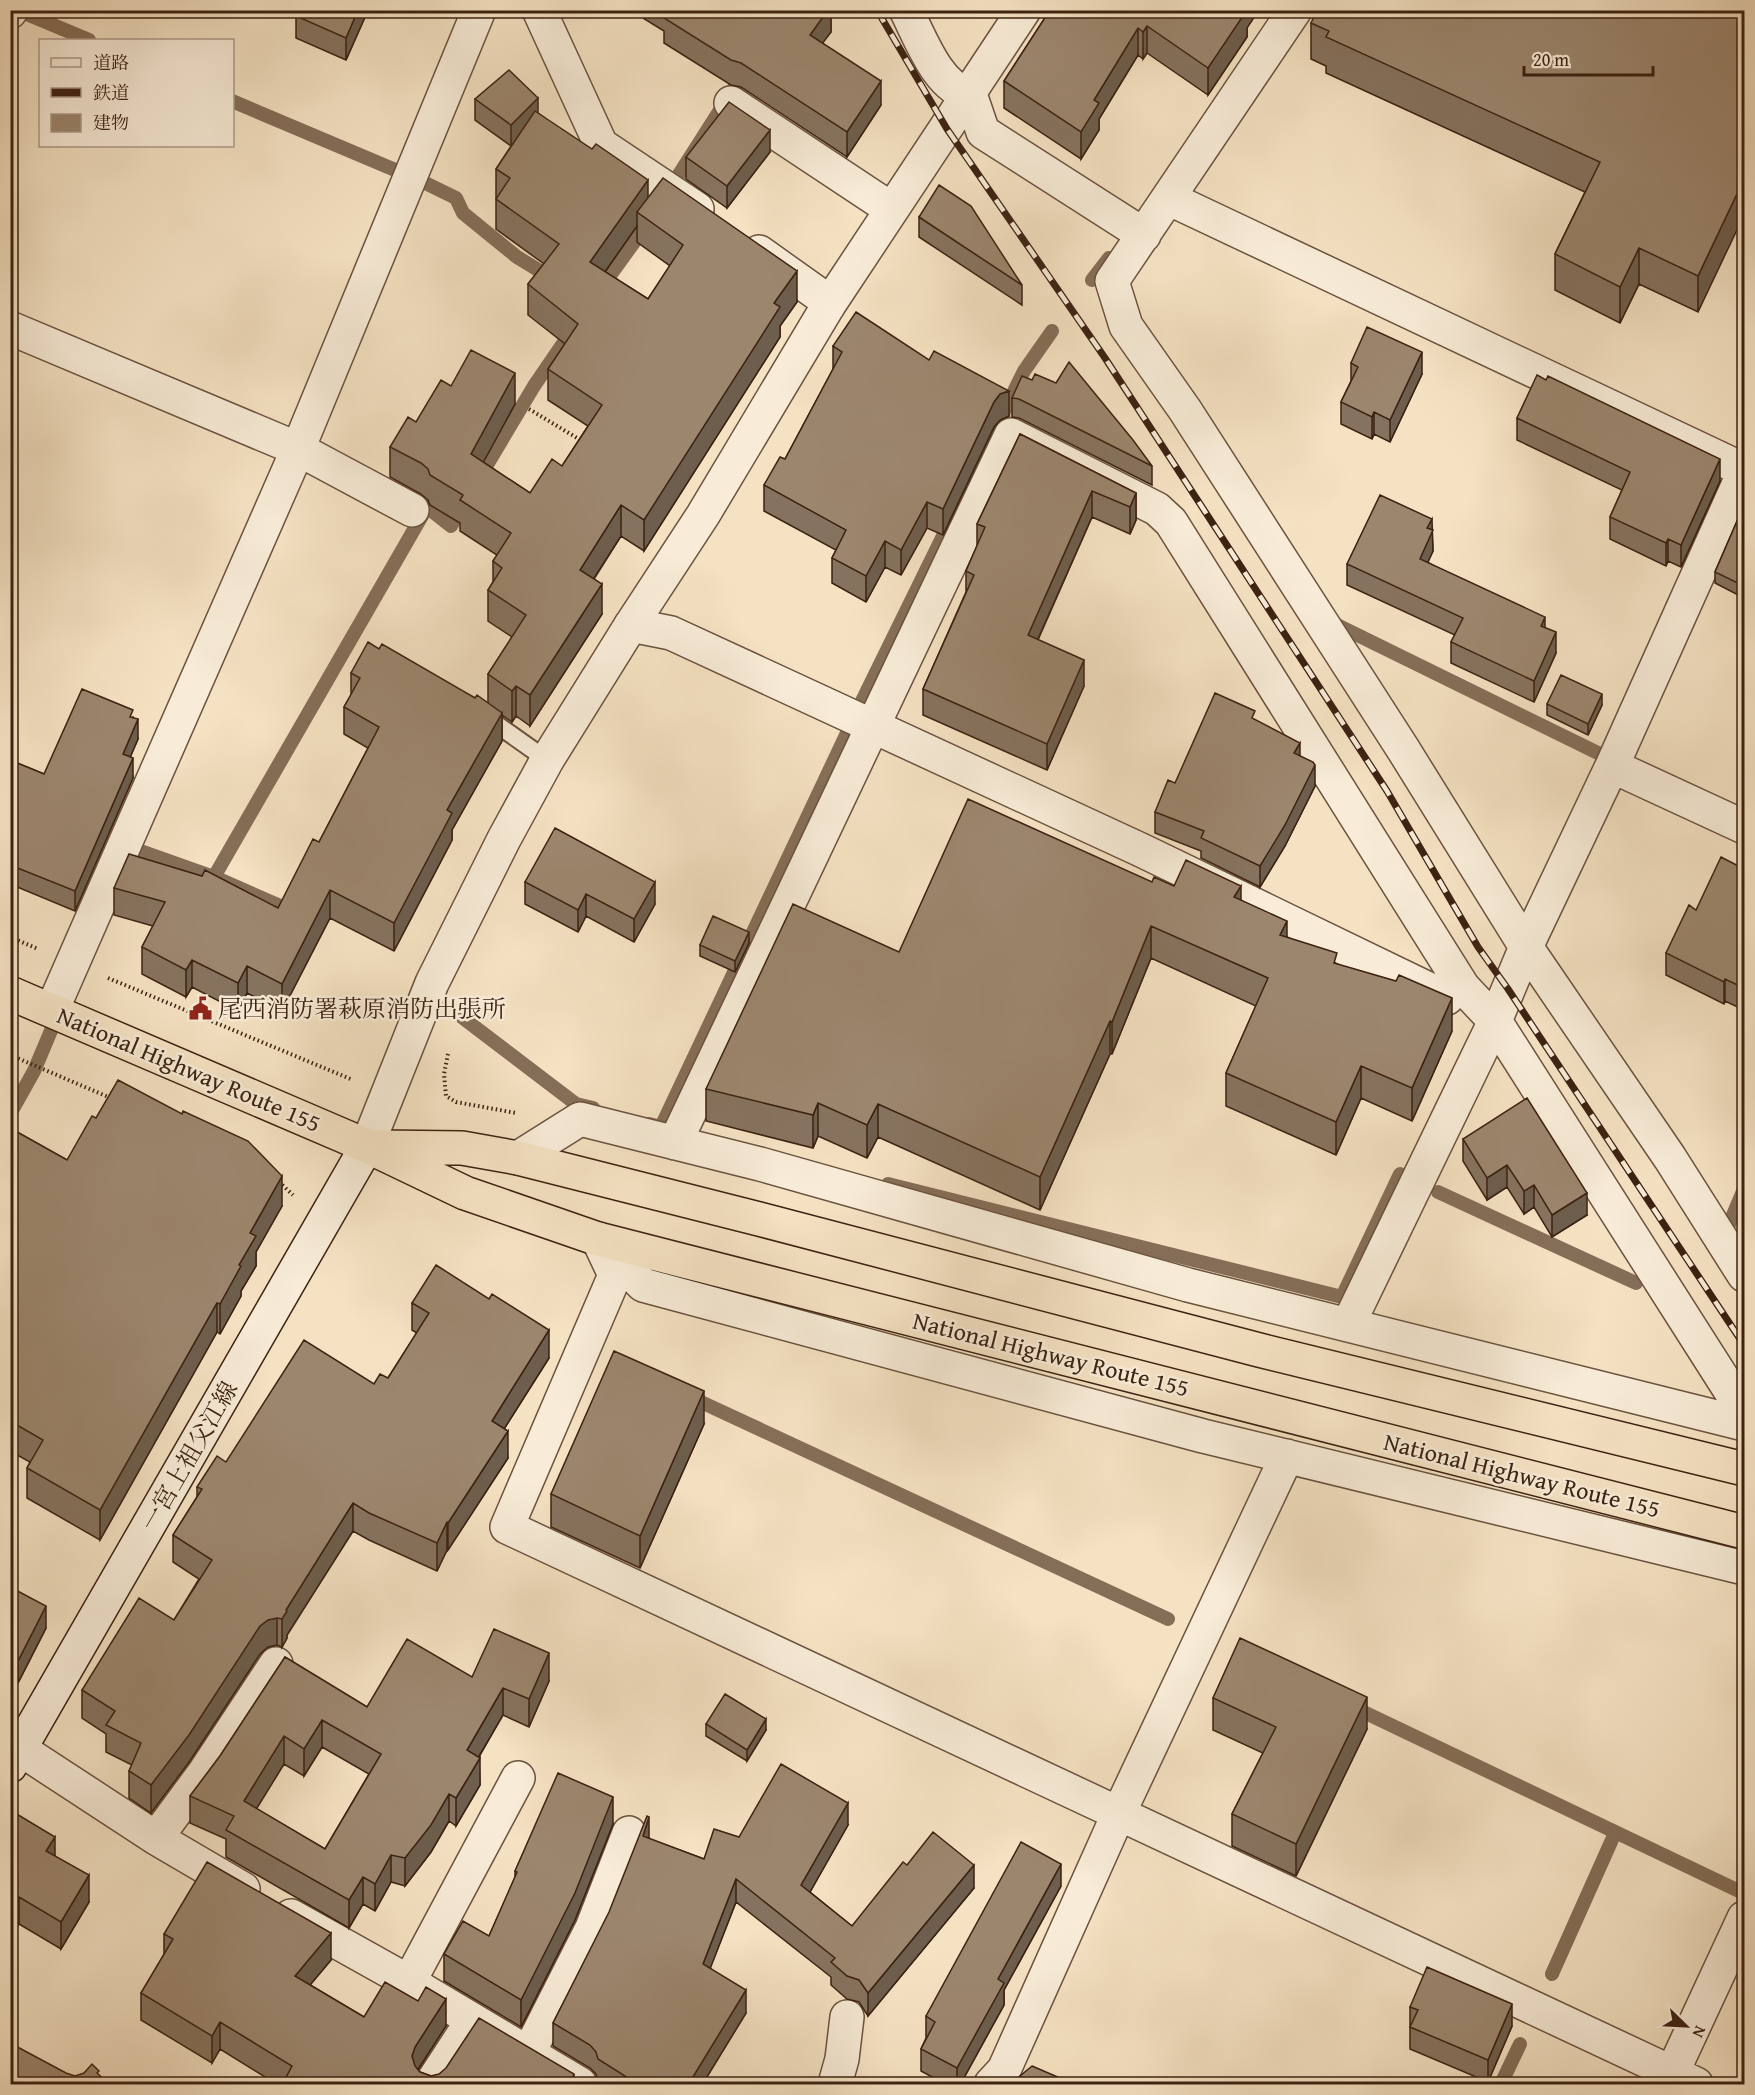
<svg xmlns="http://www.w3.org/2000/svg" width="1755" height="2095" viewBox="0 0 1755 2095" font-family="'Gentium Book Plus','Noto Serif JP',serif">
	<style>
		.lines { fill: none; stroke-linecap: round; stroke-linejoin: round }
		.stream { stroke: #856e58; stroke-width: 14 }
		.service-casing { stroke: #6a523e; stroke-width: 20 }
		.minor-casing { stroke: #6a523e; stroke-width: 36 }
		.tertiary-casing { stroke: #6a523e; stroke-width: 36 }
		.secondary-casing { stroke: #3c2212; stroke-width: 36 }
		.trunk-casing { stroke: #3c2212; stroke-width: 36 }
		.path { stroke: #3c2212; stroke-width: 4; stroke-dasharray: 1.5 3; stroke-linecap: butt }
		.service { stroke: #f8ecd8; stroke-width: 16 }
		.minor { stroke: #f8ecd8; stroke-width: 33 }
		.tertiary { stroke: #f8ecd8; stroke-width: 33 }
		.secondary { stroke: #f8ecd8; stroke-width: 33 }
		.trunk { stroke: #f5e2c3; stroke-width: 33 }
		.rail-casing { stroke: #3c2212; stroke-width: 7 }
		.rail { stroke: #f8ecd8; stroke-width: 4.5; stroke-dasharray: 14; stroke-linecap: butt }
		.wall { fill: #86735f; stroke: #3c2212; stroke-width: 1.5; fill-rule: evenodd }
		.shaded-wall { fill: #6d5e4d; stroke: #3c2212; stroke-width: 1.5 }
		.building { fill: #9c866e; stroke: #3c2212; stroke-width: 1.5; fill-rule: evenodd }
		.labels { text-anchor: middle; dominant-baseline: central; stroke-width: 5; stroke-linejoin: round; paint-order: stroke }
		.poi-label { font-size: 24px; fill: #3c2212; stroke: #f8ecd8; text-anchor: start }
		.street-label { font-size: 24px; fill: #3c2212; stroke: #f8ecd8 }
	</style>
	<rect width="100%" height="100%" fill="#f5e2c3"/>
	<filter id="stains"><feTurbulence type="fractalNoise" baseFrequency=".00333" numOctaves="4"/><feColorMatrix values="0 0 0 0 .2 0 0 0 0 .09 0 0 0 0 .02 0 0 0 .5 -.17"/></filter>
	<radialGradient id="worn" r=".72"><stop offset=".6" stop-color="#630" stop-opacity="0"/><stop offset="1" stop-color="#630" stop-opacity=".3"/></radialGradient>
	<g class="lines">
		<path class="stream" d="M22,12L89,40
			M232,101L400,172
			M678,176L745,71
			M415,178L456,198L463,213L517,257L553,279
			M1092,280L1109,258
			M601,288L648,223
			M478,480L534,386L573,329
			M1331,619L1335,624L1600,754
			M860,705L1024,371L1052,331
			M135,849L214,877L280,906
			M214,877L427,507L451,526L464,504
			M463,1018L576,1104L593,1108
			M10,1114L34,1071L58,1014
			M649,1124L661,1127L847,733
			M888,1184L1342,1297L1400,1174
			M1438,1192L1636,1283
			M1728,1227L1744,1189
			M688,1396L1168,1619
			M1351,1706L1739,1891
			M1552,1974L1615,1833
			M1501,2084L1520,2044"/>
		<defs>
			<path id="service" d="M485,716L547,760"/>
			<path id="minor" d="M539,10L601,145L697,209
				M906,10C920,37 938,89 970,94L983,132L1144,235
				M1295,10L1112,281L1126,326L1185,410L1403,749L1526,947L1670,1158L1744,1275
				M10,12L11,10
				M731,103L885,205H894
				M1168,198L1744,470
				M759,252L825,299L828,306
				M10,328L298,449L412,510
				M631,625L671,633L1141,850L1447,998
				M1612,766L1744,827
				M52,1010L298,449L479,10
				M675,1143L1011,435L1157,509L1171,522L1463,987L1495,1021L1744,1412
				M518,1158L580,1119L760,1164L1188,1285L1744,1424
				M598,1239L615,1275L507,1527L1696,2084
				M607,1248L643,1285L1203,1436L1744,1568
				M1348,1325L1495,1021L1526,947L1612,766L1744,472
				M10,1745L20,1749L156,1838L243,1889
				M156,1838L204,1773L276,1664
				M291,1916L409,1982L580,2084
				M409,1982L518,1778
				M528,2054L592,1928L629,1833
				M431,2084L472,2021
				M835,2084L842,2059L847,2017
				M991,2084L1004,2070L1118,1815L1287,1456
				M1667,2084L1744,1918"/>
			<path id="tertiary" d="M367,1146L432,983L504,839L547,760L631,625L703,515L828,306L1024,10"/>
			<path id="secondary" d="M10,1766L367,1146"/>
			<path id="trunk" d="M10,993L367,1146L465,1193L598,1239L1744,1532
				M378,1147L462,1148L518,1158L759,1219L1259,1350L1744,1469"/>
		</defs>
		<use href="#service" class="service-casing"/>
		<use href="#minor" class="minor-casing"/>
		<use href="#tertiary" class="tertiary-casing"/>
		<use href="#secondary" class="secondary-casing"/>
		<use href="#trunk" class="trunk-casing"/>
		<path class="path" d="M529,409L582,441
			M10,937L38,949
			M108,978L353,1080
			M448,1054L444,1074L446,1096L456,1102L516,1113
			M10,1055L113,1099
			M279,1182L293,1195"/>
		<use href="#service" class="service"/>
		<use href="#minor" class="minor"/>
		<use href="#tertiary" class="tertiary"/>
		<use href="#secondary" class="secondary"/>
		<use href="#trunk" class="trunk"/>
		<defs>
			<path id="rail" d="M877,10L947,129L1105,358L1387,791L1478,947L1508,989L1744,1345"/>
		</defs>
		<use href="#rail" class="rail-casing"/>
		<use href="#rail" class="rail"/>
	</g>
	<path class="wall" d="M365,10V17L346,60L296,38V16Z
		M630,10H831V32L822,43L881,105L847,157L741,87L731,85L664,43V31Z
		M1050,10L1247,28V37L1208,95L1147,53L1143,59L1138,55L1099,119V130L1081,159L1004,108V81Z
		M1744,10L1698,312L1639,284L1620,323L1555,290V254L1585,192L1326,73V66L1311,59V23Z
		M475,99L538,113L648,198L797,302L780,326V337L644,551L621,536L594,579L602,614L530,726L516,716L512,722L502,715V741L452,830V840L394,951L330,918L282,1011L247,993L238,1011L192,987L186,997L142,974V947L153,926L114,915V888L278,908L319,842L368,748L344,734V707L351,695V673L379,649L475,698L488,703V674L512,637L488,621V590L493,582V561L497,555L460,531V523L430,505L428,500L421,494L390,477V447L416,422L451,386L515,404L483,462L530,493L562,466L588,426L548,400V369L565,344L528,315V284L544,264L496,229V169L511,146L475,120ZM637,226V242L670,266L648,299L605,272Z
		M770,152L727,208L686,179V157Z
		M919,217L1022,285V305L919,237Z
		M833,346L1009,416L1000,420L994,427L943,535L927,528L901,575L885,567L866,602L832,583V558L836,550L764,511V485L785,459L833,369Z
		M1351,363L1422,374L1390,442L1374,434L1372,439L1341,424V402L1351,381Z
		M1032,380L1152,466V485L1019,418L1012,417V398Z
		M1517,418L1720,481L1681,567L1668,561L1666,566L1610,539V517L1622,490L1517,440Z
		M1020,434L1136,493V520L1130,534L1092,517L1038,640L1084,686L1047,770L923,715V689L966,592V571L977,546V524Z
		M1744,505V598L1715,583V572Z
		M1432,530L1433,551L1427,562L1545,628L1556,653L1534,702L1451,663V642L1455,635L1347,585V564Z
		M1547,704L1602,705L1588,735L1547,715Z
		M133,717L138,739L130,757L133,778L75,911L10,884V760L44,774Z
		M1255,720L1300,756L1315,786L1285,846L1260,887L1201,858V851L1155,833V812L1175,783Z
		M1744,869V1010L1725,1001L1724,1004L1666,975V953L1696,910Z
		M525,882L655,904L634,942L586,916L578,932L525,904Z
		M1152,882L1241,900L1287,937L1337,964L1452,1031L1412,1121L1361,1098L1336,1155L1226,1106V1073L1256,1006L1151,958L1112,1054H1110L1040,1210L878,1137L867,1158L818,1136L813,1148L706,1121V1089L899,952Z
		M749,943L735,972L700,956V945Z
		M10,1128L67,1160L282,1206L256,1252V1266L241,1291V1296L220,1334L217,1332L100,1540L27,1498V1468L30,1462L10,1451Z
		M1463,1139L1587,1215L1552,1237L1534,1207L1524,1214L1507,1187L1487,1200L1463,1161Z
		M412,1303L549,1358L504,1429L508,1458L448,1550H447L437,1571L369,1540L353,1531L287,1635V1638L282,1647L277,1645L268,1647L260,1654L189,1762L151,1813L129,1798V1771L132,1765L106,1752V1734L82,1718V1690L174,1620L199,1579L173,1562V1535L197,1497V1487L226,1462L374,1384L388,1378L417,1333L412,1330Z
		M704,1424L640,1568L551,1527V1494Z
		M10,1587L46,1628L18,1683L10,1684Z
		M285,1657L367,1707L472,1677L549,1681L529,1727L503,1715L479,1757L480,1785L456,1826L449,1821L431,1852L405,1886L391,1882L375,1911L363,1904L349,1928L226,1857V1839L190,1823V1796L220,1756ZM322,1747L369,1774L325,1849L256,1809L284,1764L304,1776Z
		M1213,1698L1367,1729L1296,1876L1232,1846V1814L1263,1753L1213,1730Z
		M706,1724L766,1730L747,1761L706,1736Z
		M10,1810L55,1856L89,1902L61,1949L19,1924Z
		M613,1824L575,1920L521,2027L444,1981V1954L489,1936L515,1878V1871Z
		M848,1825L810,1892L852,1926L907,1865L974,1888L868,2016L859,2002L847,1999L831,1985V1977L736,1902L710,1968L746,2013L702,2085H603L598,2082L596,2074L590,2068L553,2046V2023L649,1839L704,1859L739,1837Z
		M1061,1886L1004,1990V2005L960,2085H947L921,2071V2049L926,2038V2016Z
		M164,1934L331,1960L310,1985L364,2017L446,2026L418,2070L420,2072L431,2076L574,2085H278L220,2049L212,2063L141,2020V1993L164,1955Z
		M1410,2007L1512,2026L1488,2082L1410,2049Z"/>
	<path class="shaded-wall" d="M358,10H365V17L346,60V38Z
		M828,10H831V32L810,60V35Z
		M1243,10H1259L1247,28V37L1208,95V68Z
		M1147,26V53L1143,59V32Z
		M1138,28V55L1099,119V130L1081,159V132L1094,100Z
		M1744,32V68L1739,44Z
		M881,81V105L847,157V132Z
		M538,98V118L511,146V125Z
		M770,130V152L727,208V186Z
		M1744,179V215L1698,312V276Z
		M648,180V211L637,212V226L590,293V262Z
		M1639,248V284L1620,323V287Z
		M797,271V302L780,326V337L644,551V520L774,303Z
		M1422,352V374L1390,442V420Z
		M515,373V404L471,485V454Z
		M1009,391V416L1000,420L994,427L943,535V509L994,402L1000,394Z
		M1374,412V434L1372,439V417Z
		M1720,459V481L1681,567V545Z
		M1092,491V517L1028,661V635Z
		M1136,493V520L1130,534V507Z
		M927,502V528L901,575V550Z
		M621,505V536L580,600V570Z
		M1432,519L1433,551L1420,580V559L1427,528Z
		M1668,539V561L1666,566V543Z
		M885,541V567L866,602V576Z
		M602,584V614L530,726V695Z
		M1545,617V638L1541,626Z
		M1556,632V653L1534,702V681Z
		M1084,660V686L1047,770V744Z
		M516,686V716L512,722V691Z
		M1602,694V705L1588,735V724Z
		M502,713V741L452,830V840L394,951V923L447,810Z
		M138,719V739L123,774V754Z
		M1300,743V764L1294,753Z
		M133,758V778L75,911V891Z
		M1315,765V786L1285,846L1260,887V866Z
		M655,882V904L634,942V919Z
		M1241,886V919L1234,897Z
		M330,890V918L282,1011V984Z
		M586,894V916L578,932V910Z
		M1287,921V953L1280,935Z
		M1151,926V958L1112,1054V1022Z
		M749,932V943L735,972V961Z
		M192,960V987L186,997V970Z
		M247,966V993L238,1011V983Z
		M1725,979V1001L1724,1004V982Z
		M1452,998V1031L1412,1121V1088Z
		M1110,1021V1054L1040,1210V1177Z
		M1361,1066V1098L1336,1155V1122Z
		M818,1103V1136L813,1148V1115Z
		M878,1104V1137L867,1158V1125Z
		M1507,1165V1187L1487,1200V1178Z
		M282,1176V1206L256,1252V1266L241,1291V1296L220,1334V1304L239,1265L250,1233Z
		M1534,1185V1207L1524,1214V1191Z
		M1587,1193V1215L1552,1237V1215Z
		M217,1303V1332L100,1540V1510Z
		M549,1330V1358L492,1448V1421Z
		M704,1391V1424L640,1568V1536Z
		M508,1431V1458L448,1550V1523Z
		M353,1503V1531L287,1635V1638L282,1647V1619L286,1610Z
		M447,1522V1550L437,1571V1543Z
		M46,1606V1628L18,1683V1661Z
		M277,1618V1645L268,1647L260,1654L189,1762L151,1813V1785L260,1626L268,1620Z
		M549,1653V1681L529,1727V1699Z
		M503,1688V1715L467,1777V1750Z
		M1367,1697V1729L1296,1876V1844Z
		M766,1719V1730L747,1761V1750Z
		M322,1720V1747L304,1776V1749Z
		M284,1736V1764L244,1829V1801Z
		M480,1758V1785L456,1826V1798Z
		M449,1794V1821L431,1852L405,1886V1858Z
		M613,1797V1824L575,1920L521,2027V2000Z
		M848,1803V1825L801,1908V1885Z
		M649,1817V1840L643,1836Z
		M55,1837V1864L46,1851Z
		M391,1855V1882L375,1911V1884Z
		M1061,1864V1886L1004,1990V2005L960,2085H957V2068L998,1979Z
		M974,1865V1888L868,2016V1993Z
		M89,1875V1902L61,1949V1922Z
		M363,1877V1904L349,1928V1900Z
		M736,1879V1902L703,1987V1964Z
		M19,1897V1924L10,1938V1911Z
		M331,1933V1960L295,2003V1976Z
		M746,1990V2013L702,2085H688Z
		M446,1999V2026L415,2074L412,2056L415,2047Z
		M1512,2004V2026L1488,2082V2060Z
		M220,2022V2049L212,2063V2036Z
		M574,2074V2085H569Z"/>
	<path class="building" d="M299,10H358L346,38L296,16Z
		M668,10H828L810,35L881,81L847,132L741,63L731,60L664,18Z
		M1050,10H1247L1208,68L1147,26L1143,32L1138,28L1094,100L1099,103L1081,132L1004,81Z
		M1317,10H1744V32L1739,44L1744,47V179L1698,276L1639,248L1620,287L1555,254L1600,162L1326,37L1329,31L1311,23Z
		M509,70L538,98L511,125L475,99Z
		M729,102L770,130L727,186L686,157Z
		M535,111L592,149L596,144L648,180L590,262L648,299L683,245L637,212L663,178L797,271L774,303L780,307L644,520L621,505L580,570L602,584L530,695L516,686L512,691L488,674L526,615L488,590L502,568L493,561L511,533L460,500L463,495L430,475L428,469L421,463L390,447L408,417L416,422L441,380L451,386L471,350L515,373L471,454L530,493L552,459L562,466L602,405L548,369L578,324L528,284L559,244L496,199L510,178L496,169Z
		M939,185L971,206L1022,285L919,217Z
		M856,312L929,360L934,351L1009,391L1000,394L994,402L943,509L927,502L901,550L885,541L866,576L832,558L846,530L764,485L780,457L785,459L842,352L833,346Z
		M1367,327L1422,352L1390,420L1374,412L1372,417L1341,402L1358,367L1351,363Z
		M1069,362L1133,440L1152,466L1019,399L1012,398L1022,376L1032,380L1035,374L1056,383Z
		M1537,375L1546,380L1548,376L1720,459L1681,545L1668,539L1666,543L1610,517L1630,472L1517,418Z
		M1020,434L1136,493L1130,507L1092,491L1028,635L1084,660L1047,744L923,689L974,575L966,571L985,527L977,524Z
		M1380,495L1432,519L1427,528L1433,530L1420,559L1545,617L1541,626L1556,632L1534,681L1451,642L1463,618L1347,564Z
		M1744,505V586L1715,572Z
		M368,642L379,649L382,644L475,698L477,695L502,713L447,810L452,813L394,923L330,890L282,984L247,966L238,983L192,960L186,970L142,947L165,902L114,888L129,854L202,876L205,870L278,908L313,839L319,842L379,727L344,707L360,678L351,673Z
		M1561,675L1602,694L1588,724L1547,704Z
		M82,689L133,710L130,717L138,719L123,754L133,758L75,891L10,865V760L44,774Z
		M1215,693L1255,711L1252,718L1300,743L1294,753L1313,762L1315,765L1285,825L1260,866L1201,838L1204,831L1155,812L1168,780L1175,783Z
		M968,799L1152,882L1154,877L1174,886L1186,860L1241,886L1234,897L1287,921L1280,935L1337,953L1334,963L1396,981L1399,975L1452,998L1412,1088L1361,1066L1336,1122L1226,1073L1268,978L1151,926L1112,1022L1110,1021L1040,1177L878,1104L867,1125L818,1103L813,1115L706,1089L793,904L899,952Z
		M555,828L655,882L634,919L586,894L578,910L525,882Z
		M1721,857L1744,869V988L1725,979L1724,982L1666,953L1689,905L1696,910Z
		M713,916L749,932L735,961L700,945Z
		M118,1080L182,1114L183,1111L248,1141L282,1176L250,1233L256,1236L239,1265L241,1266L220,1304L217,1303L100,1510L27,1468L43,1440L10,1421V1128L67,1160L92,1116L96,1118Z
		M1527,1098L1587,1193L1552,1215L1534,1185L1524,1191L1507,1165L1487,1178L1463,1139Z
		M436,1265L489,1299L492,1294L549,1330L492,1421L508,1431L448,1523L447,1522L437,1543L369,1513L353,1503L286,1610L287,1611L282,1619L277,1618L268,1620L260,1626L189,1735L151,1785L129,1771L141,1743L106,1725L115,1711L82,1690L139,1598L174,1620L212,1560L173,1535L202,1489L197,1487L217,1456L226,1462L304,1340L374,1384L380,1374L388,1378L429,1313L412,1303Z
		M614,1351L704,1391L640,1536L551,1494Z
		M10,1587L46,1606L18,1661L10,1662Z
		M494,1629L549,1653L529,1699L503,1688L467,1750L480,1758L456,1798L449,1794L431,1825L405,1858L391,1855L375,1884L363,1877L349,1900L226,1830L234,1816L190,1796L220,1756L285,1657L367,1707L407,1639L472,1677ZM322,1720L381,1754L325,1849L244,1801L284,1736L304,1749Z
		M1240,1638L1367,1697L1296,1844L1232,1814L1276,1727L1213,1698Z
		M725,1694L766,1719L747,1750L706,1724Z
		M781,1764L848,1803L801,1885L852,1926L903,1862L907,1865L933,1832L974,1865L868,1993L859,1980L847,1976L831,1962L835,1958L736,1879L703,1964L746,1990L688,2085H639L598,2059L596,2052L590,2045L553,2023L609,1912L647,1816L649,1817L643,1836L704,1859L714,1829L739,1837Z
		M558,1773L613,1797L575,1893L521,2000L444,1954L463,1921L489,1936L517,1872L515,1871Z
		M10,1810L55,1837L46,1851L89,1875L61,1922L19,1897L10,1911Z
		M1021,1842L1061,1864L998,1979L1004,1983L957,2068L921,2049L935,2022L926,2016Z
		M207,1862L331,1933L295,1976L364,2017L385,1982L418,2001L426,1987L446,1999L415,2047L412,2056L415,2066L420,2072L431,2076L439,2074L446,2068L479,2018L574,2074L569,2085H366L362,2082L361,2085H282L292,2066L220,2022L212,2036L141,1993L173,1939L164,1934Z
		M1427,1967L1512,2004L1488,2060L1410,2027L1418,2010L1410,2007Z
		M10,2043L66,2073L75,2076L84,2073L92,2064L99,2071L97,2073L110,2085H10Z
		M1032,2066L1074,2084V2085H1009Z"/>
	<defs>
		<symbol id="civic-bare" viewBox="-9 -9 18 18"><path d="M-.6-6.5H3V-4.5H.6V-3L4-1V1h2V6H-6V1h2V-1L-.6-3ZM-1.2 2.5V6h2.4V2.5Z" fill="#8f2418" stroke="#f8ecd8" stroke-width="2.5" paint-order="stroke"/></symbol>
	</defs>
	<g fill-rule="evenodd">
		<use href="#civic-bare" x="184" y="992" width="33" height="33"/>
	</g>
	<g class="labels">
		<g class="poi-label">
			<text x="218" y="1008">尾西消防署萩原消防出張所</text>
		</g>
		<g class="street-label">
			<text transform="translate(189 1069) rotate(23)">National Highway Route 155</text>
			<text transform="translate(1051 1354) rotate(14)">National Highway Route 155</text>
			<text transform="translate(189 1456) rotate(-60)">一宮上祖父江線</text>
			<text transform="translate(1522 1475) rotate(14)">National Highway Route 155</text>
		</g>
	</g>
	<rect width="1755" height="2095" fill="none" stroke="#f5e2c3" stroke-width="36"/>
	<rect x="12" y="12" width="1731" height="2071" fill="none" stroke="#3c2212" stroke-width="3"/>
	<rect x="18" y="18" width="1719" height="2059" fill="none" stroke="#3c2212" stroke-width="1.5"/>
	<rect x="39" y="39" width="195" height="108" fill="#f8ecd8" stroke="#ad9b89" stroke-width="1.5"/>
	<rect x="51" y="58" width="30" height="9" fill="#f8ecd8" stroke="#ad9b89" stroke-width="1.5"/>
	<text x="93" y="69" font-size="18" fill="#3c2212">道路</text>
	<rect x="51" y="88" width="30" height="9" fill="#3c2212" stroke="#ad9b89" stroke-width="1.5"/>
	<text x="93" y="99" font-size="18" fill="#3c2212">鉄道</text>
	<rect x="51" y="114" width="30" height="18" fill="#9c866e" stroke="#ad9b89" stroke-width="1.5"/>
	<text x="93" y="129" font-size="18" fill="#3c2212">建物</text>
	<g transform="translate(1686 2026) rotate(114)" stroke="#f8ecd8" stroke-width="4.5" paint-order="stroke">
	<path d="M0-4.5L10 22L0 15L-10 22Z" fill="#3c2212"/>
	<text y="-9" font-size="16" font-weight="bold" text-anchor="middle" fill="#3c2212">N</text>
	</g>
	<path d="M1524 66v9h129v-9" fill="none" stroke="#3c2212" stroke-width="3"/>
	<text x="1533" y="66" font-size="18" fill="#3c2212" stroke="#f8ecd8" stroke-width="4.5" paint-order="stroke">20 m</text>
	<rect width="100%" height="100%" filter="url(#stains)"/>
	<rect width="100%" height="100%" fill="url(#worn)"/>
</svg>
